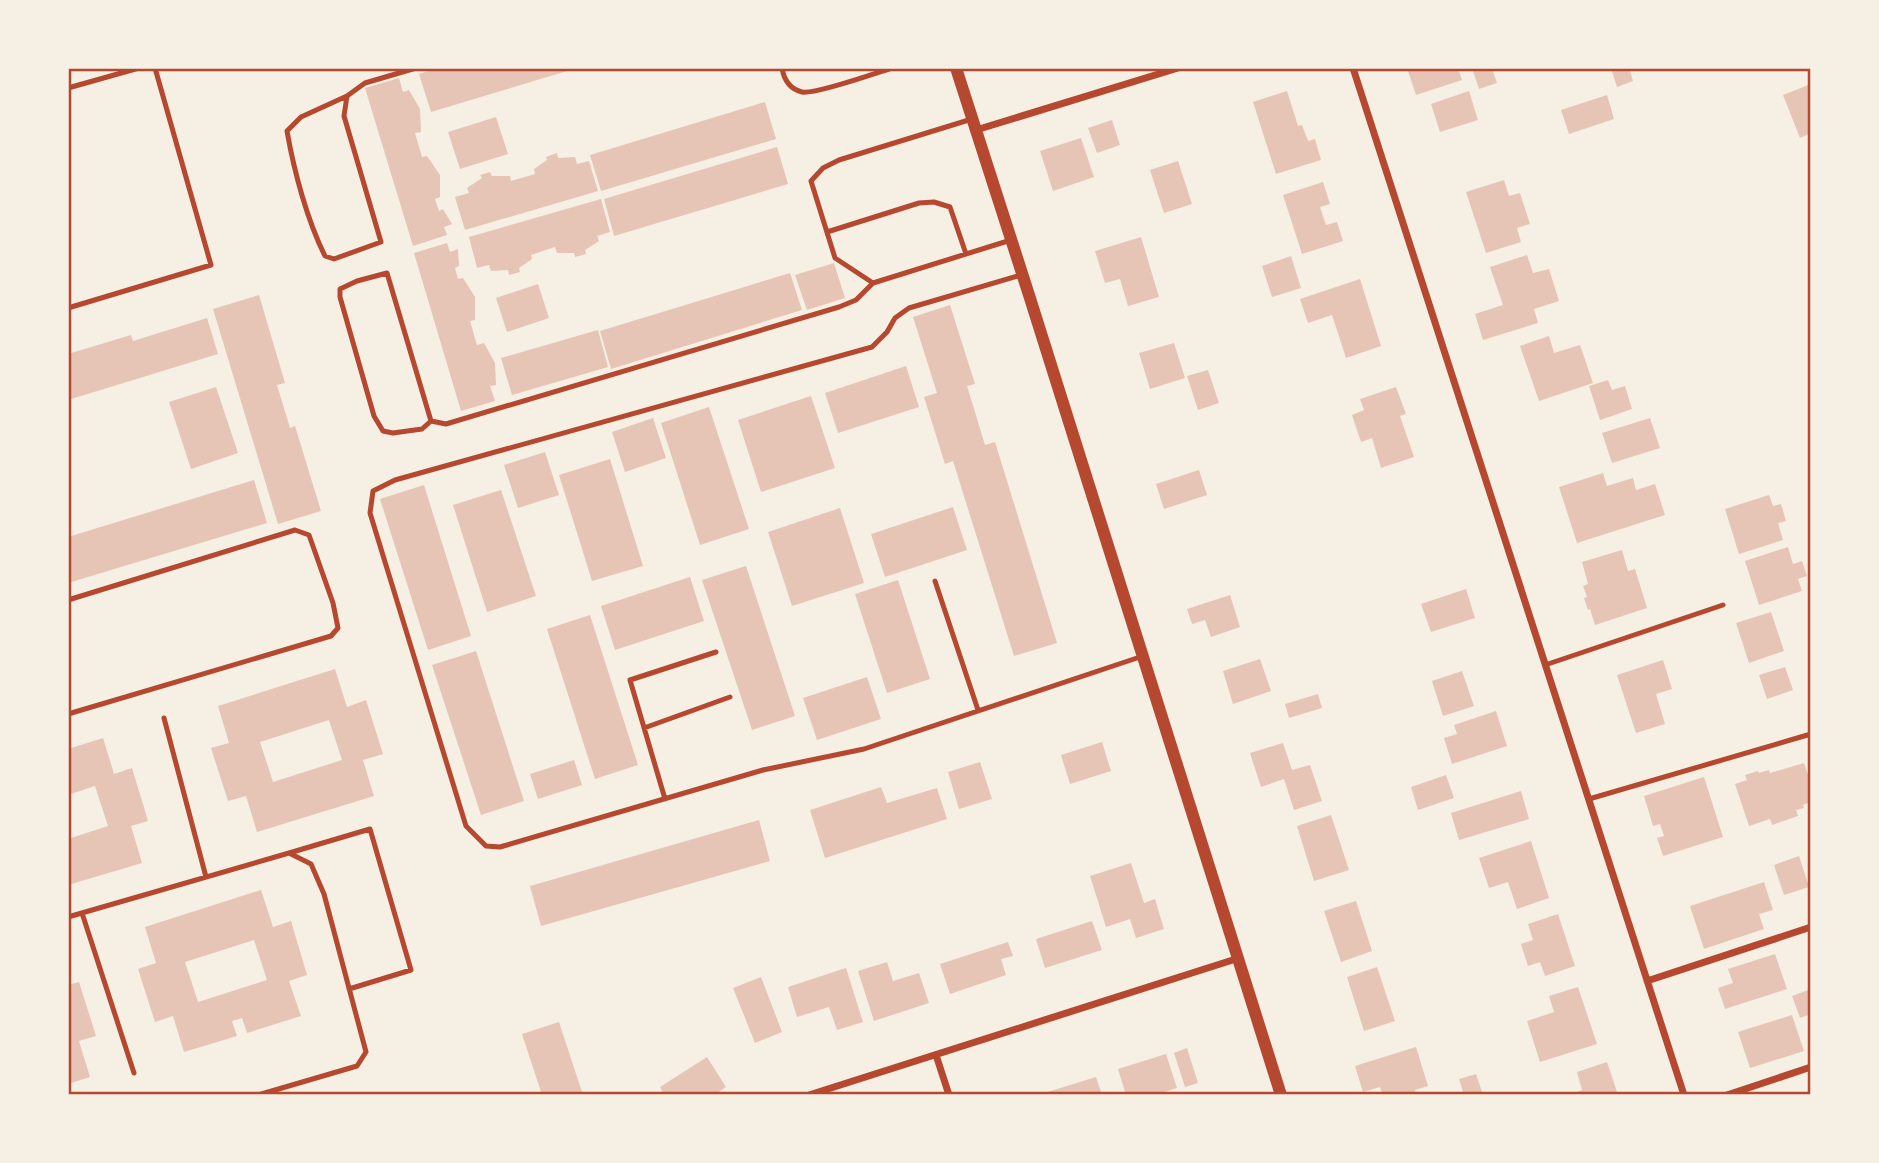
<svg xmlns="http://www.w3.org/2000/svg" width="1879" height="1163" viewBox="0 0 1879 1163" font-family="Poppins,sans-serif">
	<style>
		.building { fill: #e6c5b7; fill-rule: evenodd }
		.lines { fill: none; stroke-linecap: round; stroke-linejoin: round }
		.service { stroke: #b5482f; stroke-width: 5 }
		.minor { stroke: #b5482f; stroke-width: 7 }
		.tertiary { stroke: #b5482f; stroke-width: 12 }
		.neatline { fill: none; stroke: #b5482f; stroke-width: 2.5 }
	</style>
	<rect width="100%" height="100%" fill="#f6efe4"/>
	<path class="building" d="M438,68H574V69L431,112L419,74Z
		M1407,68H1458L1462,80L1416,95Z
		M1472,68H1492L1497,83L1479,89Z
		M1611,68H1629L1633,81L1617,87Z
		M399,78L403,92L409,90L420,109L421,132L415,133L422,157L427,156L440,175V197L435,199L439,211L443,209L452,224L444,227L447,235L413,246L365,88Z
		M1811,84V133L1800,138L1783,95Z
		M1287,91L1298,126L1302,125L1308,141L1315,139L1321,160L1276,174L1253,102Z
		M1469,91L1478,120L1440,132L1431,104Z
		M1607,95L1614,119L1569,134L1561,110Z
		M765,102L776,139L601,191L590,155Z
		M496,117L508,154L460,169L448,132Z
		M1112,120L1120,145L1097,153L1088,128Z
		M1081,138L1094,177L1053,191L1040,151Z
		M777,147L788,184L614,236L604,199Z
		M557,153L558,158L575,157L577,164L589,161L598,191L465,230L455,197L469,193L467,188L482,178L480,175L490,172L492,176H510L511,181L535,174L534,169L547,160L546,157Z
		M1178,161L1192,204L1164,213L1150,170Z
		M1504,180L1509,196L1520,193L1530,224L1517,228L1521,242L1486,253L1466,192Z
		M1323,182L1330,204L1320,207L1326,225L1337,222L1343,241L1302,254L1283,195Z
		M601,199L610,232L597,236L599,241L585,250L586,254L575,257L574,253H557L555,247L531,255L532,259L519,268L520,272L509,275L508,270L491,271L489,265L477,268L469,237Z
		M1141,237L1159,297L1128,306L1120,279L1105,283L1095,251Z
		M447,243L450,252L458,249L459,266L455,268L458,279L463,278L475,297V320L470,321L477,345L484,343L495,363L496,385L490,386L495,401L461,411L414,253Z
		M1527,255L1533,273L1549,269L1559,301L1534,309L1538,323L1483,340L1475,314L1503,305L1490,267Z
		M1291,256L1301,288L1272,297L1262,266Z
		M834,263L845,298L807,310L795,275Z
		M790,273L802,310L611,369L600,331Z
		M1360,279L1381,346L1346,358L1332,315L1308,323L1300,299Z
		M538,284L549,318L507,332L496,298Z
		M259,295L285,383L277,385L290,428L295,426L321,511L278,524L213,309Z
		M950,305L975,384L967,386L985,445L995,442L1057,643L1014,656L953,461L945,464L924,397L937,393L913,317Z
		M207,318L218,354L68,400V354L131,335L133,341Z
		M598,330L608,367L512,395L501,358Z
		M1549,336L1554,353L1580,345L1593,383L1539,401L1520,346Z
		M1174,343L1185,378L1150,389L1139,353Z
		M906,366L919,407L838,433L825,393Z
		M1208,370L1219,403L1198,410L1187,376Z
		M1608,380L1612,390L1625,386L1632,409L1600,420L1589,386Z
		M216,387L238,453L191,469L169,402Z
		M1396,387L1406,414L1400,416L1414,457L1381,468L1372,438L1361,442L1352,415L1364,410L1360,399Z
		M811,396L835,468L761,492L738,420Z
		M709,407L749,529L700,545L661,423Z
		M653,418L666,458L625,472L612,432Z
		M1650,418L1660,448L1612,463L1602,433Z
		M545,452L559,495L518,508L504,465Z
		M610,459L643,566L592,581L559,475Z
		M1199,470L1207,495L1164,509L1156,484Z
		M1603,473L1607,486L1633,478L1636,490L1655,484L1665,515L1577,543L1559,487Z
		M254,480L267,523L68,583V537Z
		M424,485L471,636L428,650L380,499Z
		M501,490L536,596L487,612L453,505Z
		M1769,495L1773,506L1781,504L1786,521L1778,523L1783,540L1739,554L1725,509Z
		M953,507L967,550L885,577L871,534Z
		M840,508L864,583L792,606L768,532Z
		M1788,547L1793,564L1802,561L1807,576L1798,579L1802,591L1759,605L1745,561Z
		M1622,550L1628,571L1635,569L1647,608L1595,625L1590,609L1588,610L1584,598L1587,597L1583,586L1588,584L1582,562Z
		M746,566L795,716L752,730L702,580Z
		M690,577L704,621L615,650L601,606Z
		M898,580L930,679L887,693L855,594Z
		M1466,589L1475,618L1431,632L1421,604Z
		M1230,595L1240,627L1211,637L1205,620L1192,624L1187,609Z
		M1771,612L1784,651L1749,663L1736,623Z
		M590,615L638,765L595,779L547,629Z
		M476,651L524,801L481,815L432,665Z
		M1260,659L1271,691L1233,704L1223,671Z
		M1663,660L1672,689L1656,694L1665,724L1636,733L1617,675Z
		M1785,667L1793,690L1767,699L1759,675Z
		M335,669L347,707L366,700L383,754L363,760L374,796L257,832L246,796L228,801L211,748L229,743L218,706ZM329,720L342,760L273,782L260,742Z
		M1462,671L1474,706L1443,716L1432,681Z
		M867,677L881,719L817,740L803,698Z
		M1318,694L1322,708L1289,718L1285,704Z
		M1496,711L1507,746L1452,764L1444,738L1457,734L1454,725Z
		M103,738L114,774L132,768L148,821L131,826L142,863L68,885V839L108,826L95,786L68,795V749Z
		M1102,742L1111,771L1070,784L1061,755Z
		M1283,743L1292,770L1310,765L1322,801L1294,810L1284,779L1261,787L1250,753Z
		M574,760L582,785L538,799L530,774Z
		M980,762L992,799L959,809L948,772Z
		M1804,763L1811,784V802L1803,805L1804,808L1796,810L1798,816L1772,825L1770,819L1749,826L1735,784L1747,780L1745,775L1758,771L1759,773L1769,770L1770,773Z
		M1446,775L1454,798L1418,810L1411,787Z
		M1704,777L1723,837L1663,856L1657,838L1664,836L1660,824L1653,826L1644,796Z
		M881,787L887,803L937,788L947,819L825,858L810,810Z
		M1521,791L1529,819L1459,840L1451,813Z
		M1331,815L1349,870L1314,881L1297,826Z
		M759,820L770,861L541,926L530,886Z
		M1531,841L1549,898L1517,909L1508,882L1489,888L1479,858Z
		M1799,856L1809,887L1784,895L1774,865Z
		M1131,863L1144,903L1155,899L1164,929L1136,938L1130,919L1106,927L1090,876Z
		M1764,882L1773,910L1759,914L1764,929L1704,949L1690,906Z
		M261,890L273,927L291,921L307,975L289,981L301,1016L247,1033L242,1018L232,1021L237,1036L184,1052L173,1016L155,1022L138,969L156,963L145,927ZM254,940L267,980L198,1002L185,962Z
		M1356,901L1372,951L1341,962L1324,911Z
		M1558,914L1575,966L1545,976L1540,962L1528,966L1521,944L1533,940L1528,924Z
		M1092,921L1102,950L1045,968L1036,939Z
		M1008,942L1013,956L1001,959L1006,975L950,994L940,964Z
		M1775,954L1787,989L1725,1009L1718,988L1733,983L1728,969Z
		M887,962L893,981L919,973L929,1003L874,1021L858,971Z
		M1377,967L1395,1021L1364,1031L1347,977Z
		M846,968L863,1022L837,1030L829,1007L797,1017L788,987Z
		M761,977L782,1032L755,1043L733,988Z
		M79,982L96,1036L79,1041L90,1077L68,1084V985Z
		M1578,987L1597,1044L1540,1062L1527,1021L1554,1012L1549,996Z
		M1811,989V1014L1800,1018L1792,996Z
		M1792,1015L1804,1051L1750,1068L1738,1032Z
		M559,1022L583,1095H542L522,1034Z
		M1416,1047L1428,1086L1415,1090L1416,1095H1383L1380,1087L1363,1092L1355,1066Z
		M1187,1048L1198,1083L1185,1087L1174,1053Z
		M1166,1054L1177,1088L1155,1095H1126L1118,1069Z
		M707,1057L726,1087L714,1095H664L660,1087Z
		M1607,1062L1618,1095H1570L1582,1090L1577,1072Z
		M1476,1074L1483,1095H1464L1459,1079Z
		M1096,1077L1102,1095H1041V1094Z"/>
	<g class="lines">
		<path class="service" d="M782,68C784,80 790,89 802,92C814,95 876,73 892,68
			M68,88L139,68
			M347,96L301,117L287,131C294,171 307,220 325,256L334,259L381,242L344,116L347,96L365,83L416,68
			M827,232L919,203L934,202L950,207L966,254
			M1021,275L909,308L895,318L887,332L872,347L395,480L373,491L370,513L466,826L486,846L500,847L763,770L864,749L1143,656
			M873,283L835,258L811,181L823,168L839,160L972,119
			M68,308L211,265L155,68
			M431,421L422,429L393,433L383,431L374,416L340,297V289L357,281L387,273L431,421L446,424L839,307L856,300L873,283L1011,240
			M935,581L978,710
			M68,600L295,530L309,535L333,603L338,628L331,636L68,714
			M1545,665L1723,605
			M164,718L206,877
			M644,728L730,697
			M665,799L630,680L716,652
			M1589,799L1811,734
			M289,853L370,829L411,970L349,989
			M82,913L134,1073
			M68,917L289,853L311,864L324,894L366,1052L357,1066L258,1095"/>
		<path class="minor" d="M1353,68L1684,1095
			M976,130L1178,68
			M1647,981L1811,927
			M936,1055L949,1095
			M809,1095L1239,958
			M1727,1095L1811,1067"/>
		<path class="tertiary" d="M956,68L1029,295L1281,1095"/>
	</g>
	<rect width="1879" height="1163" fill="none" stroke="#f6efe4" stroke-width="140"/>
	<rect x="70" y="70" width="1739" height="1023" class="neatline"/>
</svg>
